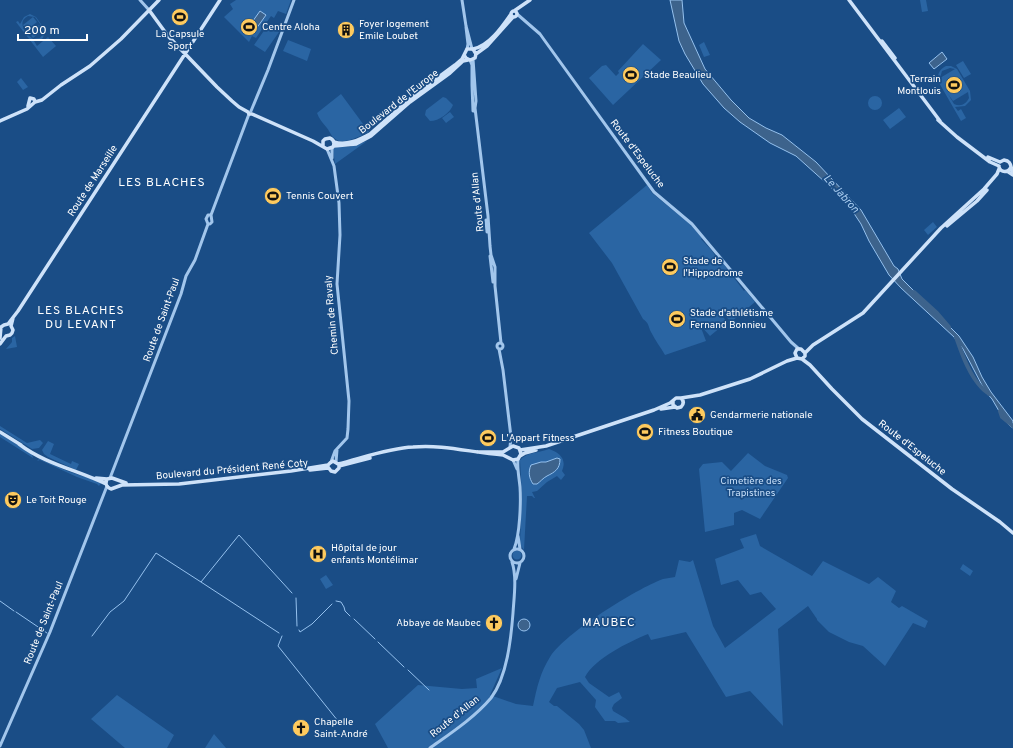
<svg xmlns="http://www.w3.org/2000/svg" width="1013" height="748" viewBox="0 0 1013 748" font-family="Overpass,sans-serif">
	<style>
		.green { fill: #2a65a3; fill-rule: evenodd }
		.water { fill: #3d638c; stroke: #95c1ee }
		.lines { fill: none; stroke-linecap: round; stroke-linejoin: round }
		.stream { stroke: #95c1ee; stroke-width: 1 }
		.river { stroke: #3d638c; stroke-width: 4 }
		.tertiary { stroke: #a2c6ec; stroke-width: 3 }
		.secondary { stroke: #cee2f9; stroke-width: 3.5 }
		.labels { text-anchor: middle; dominant-baseline: central; stroke-width: 3.5; stroke-linejoin: round; paint-order: stroke }
		.poi-label { font-size: 10px; fill: #fff; stroke: #1a4d86; text-anchor: start }
		.street-label { font-size: 10px; fill: #fff; stroke: #1a4d86 }
		.park-label { font-size: 10px; fill: #c7dff9; stroke: #1a4d86 }
		.water-label { font-size: 11px; font-style: italic; fill: #add0f3; stroke: #1a4d86 }
		.quarter-label { font-size: 12px; letter-spacing: 1px; fill: #fff; stroke: #1a4d86 }
	</style>
	<rect width="100%" height="100%" fill="#1a4d86"/>
	<path class="green" d="M236,0H291L286,14L278,11L274,18L271,16L256,38L252,36L249,42L224,17L233,9L230,4Z
		M920,0H926L928,11L922,12Z
		M30,14L36,17L45,30L43,38L39,41H34L37,46L48,37L56,46L43,57L16,22L18,21L20,24L24,17ZM28,16L35,17L43,28V34L40,38L33,39C26,34 16,22 28,16Z
		M33,17L37,22L27,30L23,25Z
		M39,25L43,30L33,38L29,33Z
		M268,25L279,32L265,52L254,45Z
		M288,40L311,49L307,61L283,51Z
		M704,42L710,55L704,57L699,45Z
		M643,44L661,60L613,105L589,78L602,66L606,65L616,76L619,73L618,71Z
		M963,61L971,74L964,78L956,65Z
		M946,66H951L957,69L970,91L971,100L965,106L955,107L958,111L961,109L966,118L961,121L938,81C937,74 940,69 946,66ZM950,68L955,69L940,78L942,71ZM968,92L969,98C966,104 961,107 954,104L948,94L953,101Z
		M21,78L28,87L23,90L17,82Z
		M341,94L369,132C363,135 343,145 337,140C332,138 330,132 327,128C323,123 319,119 317,113Z
		M868 103a7 7 0 1 1 14 0a7 7 0 1 1-14 0Z
		M443,97L446,98L453,105C450,113 439,121 430,121L425,115L426,110Z
		M899,108L906,117L890,129L883,120Z
		M450,112L454,117L446,123L442,118Z
		M367,141L335,164L333,149L336,147H350Z
		M647,185L652,193L690,224L702,238L701,239C706,245 714,251 716,258L718,257L744,291L745,290L755,302L731,322L719,309L718,310L727,322L710,336L700,325L706,341L665,355C661,348 655,340 651,332C648,326 649,323 643,319L612,263L589,233Z
		M933,222L937,227L928,235L924,230Z
		M15,336L17,347L6,349L12,342V338Z
		M0,426L27,443L40,440L43,443L39,448L32,449L0,429Z
		M0,434L32,454L33,458L0,437Z
		M48,441L54,444L50,454L71,464L72,461L79,464L76,470L48,457L44,454L42,450Z
		M549,449C560,453 567,459 562,471L565,475L561,480L557,476L547,482L537,491L532,492L535,498H534L532,496H527L524,550L521,546L520,542L522,497L520,460C527,452 539,453 549,449Z
		M748,453L765,466L787,475L788,478L760,519L742,510L734,513V525L705,532L699,469L703,464L722,462L731,471Z
		M39,459L70,472L98,481L101,483L99,486L97,484L77,477L40,460L37,461Z
		M756,534L760,546L812,576L823,561L869,584L878,577L896,591L891,602L899,608L902,606L928,621L925,628L913,623L885,666L863,646L849,642L829,632L817,620V619L808,606L778,629L783,726L750,691L726,697L686,632L651,640L648,634C629,642 595,658 585,677L589,683L609,697L619,692L622,698L614,704L612,708L613,711L625,718L630,722L618,723L615,721H605L595,707L596,700L580,682L557,688L549,702L554,706H557L579,724L584,730L591,748H388L375,724L418,685L462,689L477,688L476,679L502,668L490,695L516,704L533,706C537,687 540,673 550,657C565,633 636,589 663,579C667,578 671,578 675,577L679,560L690,562L693,560L713,626L725,648L776,609L761,592L750,595L738,580L721,585L715,559L744,548L740,539Z
		M512.5 555a4.5 4.5 0 1 1 9 0a4.5 4.5 0 1 1-9 0Z
		M963,564L973,571L970,576L960,569Z
		M326,575L333,585L326,589L320,579Z
		M117,695L174,735L167,748H125L91,719Z
		M214,734L226,748H205Z"/>
	<path class="water" d="M670,0H682L684,23L705,69L731,100L749,118L766,128L782,135L816,162L861,210L894,266L898,269L902,279L959,336L973,357L982,377L991,392L1013,421V428L1009,425L999,411L992,399L985,391L963,349L954,337L901,288L889,275L869,241L861,224L845,200L796,156L770,143L740,122L724,108L703,84L685,54L679,41Z
		M260,11L266,15L256,29L250,25Z
		M942,52L947,59L934,69L929,63Z
		M557,458L560,459C560,469 555,472 547,476C543,478 540,482 537,484H533C529,478 528,472 531,465L541,462H546Z
		M518 625a6 6 0 1 1 12 0a6 6 0 1 1-12 0Z"/>
	<g class="lines">
		<path class="stream" d="M201,582L279,633
			M296,598L297,626
			M0,601L14,611
			M336,601L341,602L344,607L345,611L350,616
			M16,612L47,633
			M354,619L375,639
			M299,630L300,632L312,624L332,604
			M92,636L110,612L124,601L156,553L201,582L239,535L292,593
			M282,636L278,646L338,721
			M378,642L404,667
			M408,670L429,690"/>
		<path class="river" d="M914,292L937,313L949,327
			M956,337C962,354 969,375 982,388C984,391 987,392 989,394
			M1000,411L1002,417L1013,426"/>
		<path class="tertiary" d="M140,0L149,10
			M462,0L466,26L472,49
			M517,14L540,34L545,41L654,192L692,224L791,342L799,349
			M466,27L468,44L467,49
			M473,59L476,101L475,108L488,216L490,246L491,255L495,267V286L501,343
			M470,60L472,65V85L473,111
			M251,111L268,70L294,0
			M332,148V158
			M327,149L334,166L339,203L340,235L337,284L349,401L348,429L347,438L335,451L331,462
			M211,215L249,114
			M486,220L487,232
			M208,224H210L212,222L211,215
			M208,224L206,219L208,215H211
			M490,256L493,282
			M497 346a3 3 0 1 1 6 0a3 3 0 1 1-6 0Z
			M499,349L503,370L511,437L510,447
			M513,460L517,469
			M336,462L337,450
			M110,478L181,294L186,276L195,260L208,224
			M518,536L520,549
			M510 556a7 7 0 1 1 14 0a7 7 0 1 1-14 0Z
			M514,549C520,535 521,502 520,487C519,477 517,468 518,459
			M516,579L520,563
			M0,746L50,632L107,486
			M430,748C451,733 474,718 491,698C507,677 511,639 513,613C514,597 517,577 512,562"/>
		<path class="secondary" d="M849,0L940,121
			M149,10L168,36L217,87L232,101L239,107L248,112L249,114H252L313,141L327,149L333,147C335,143 334,140 330,138L325,139L323,141V146
			M514,11L530,0
			M511 14a3 3 0 1 1 6 0a3 3 0 1 1-6 0Z
			M882,41L895,58
			M473,49C489,46 502,27 511,14
			M476,54L487,46L513,17
			M28,106L30,98L34,99L35,102
			M938,120L957,137L990,162L999,166
			M0,121L27,109L35,102L42,100L61,85L90,66L121,39L159,0
			M334,142C346,146 359,140 370,134L413,96L455,65L462,59L467,49H473L476,54L475,58L470,60L466,58L464,55
			M334,146L356,144L371,136L410,102L450,73L463,61L468,60
			M988,157L1000,162
			M1000,162L1004,160C1012,161 1010,167 1013,172
			M999,167C1001,173 1008,173 1011,167
			M1007,171L1013,175
			M947,226L977,201L987,190
			M0,338L1,327L4,325L8,324L18,311L220,0
			M0,344L6,336L10,335L12,333L13,330L11,326L13,318
			M805,353L813,345L863,313L941,228L984,189L997,174L999,169
			M797,358L795,353L797,349H801L805,353V356L802,359
			M681,398L700,395L750,379L787,361L797,358L802,359L810,365L832,389L862,419L952,489L1000,522L1013,533
			M661,409L675,407
			M0,432L21,445
			M19,444C45,464 77,470 106,484
			M520,450L546,446L654,410L670,403L676,398H681C684,401 684,404 681,407L677,408L673,405V401
			M520,456L525,453L536,450
			M339,466L370,458
			M328,467L331,471L335,472L339,468V465
			M310,470L328,468
			M291,471L328,465L330,463L333,461L338,464C362,458 389,448 413,447C443,444 473,453 503,455L513,460L518,459L521,454L519,448L513,446L503,452H477
			M96,478L107,479L112,478L126,483
			M107,479C105,484 106,487 111,489L122,485L179,484L291,471"/>
	</g>
	<defs>
		<symbol id="stadium-disc" viewBox="-11 -11 22 22"><circle r="9.5" fill="#feca5e" stroke="#1a4d86"/><path d="M0-5a6.5 5 0 1 0 0 10a6.5 5 0 1 0 0-10ZM-3.5-1.8h7v3.6h-7Z" fill="#111"/></symbol>
		<symbol id="building-disc" viewBox="-11 -11 22 22"><circle r="9.5" fill="#feca5e" stroke="#1a4d86"/><path d="M-4-6H4V6H1V3H-1V6H-4ZM-2.5-4.3h1.7v1.8h-1.7ZM.8-4.3h1.7v1.8H.8ZM-2.5-1h1.7V.8h-1.7ZM.8-1h1.7V.8H.8Z" fill="#111"/></symbol>
		<symbol id="civic-disc" viewBox="-11 -11 22 22"><circle r="9.5" fill="#feca5e" stroke="#1a4d86"/><path d="M-.6-6.5H3V-4.5H.6V-3L4-1V1h2V6H-6V1h2V-1L-.6-3ZM-1.2 2.5V6h2.4V2.5Z" fill="#111"/></symbol>
		<symbol id="theatre-disc" viewBox="-11 -11 22 22"><circle r="9.5" fill="#feca5e" stroke="#1a4d86"/><path d="M-5-5.5Q0-4 5-5.5V0Q5 5 0 6Q-5 5-5 0ZM-3.3-2.5H-1v1.5H-3.3ZM1-2.5H3.3v1.5H1ZM-2.8 1Q0 5.5 2.8 1Z" fill="#111"/></symbol>
		<symbol id="hospital-disc" viewBox="-11 -11 22 22"><circle r="9.5" fill="#feca5e" stroke="#1a4d86"/><path d="M-5-5h3v3.5h4V-5h3V5h-3V1.5h-4V5h-3Z" fill="#111"/></symbol>
		<symbol id="church-disc" viewBox="-11 -11 22 22"><circle r="9.5" fill="#feca5e" stroke="#1a4d86"/><path d="M-1.2-6h2.4v3.5h3.3v2.4h-3.3V6h-2.4V-.1h-3.3v-2.4h3.3Z" fill="#111"/></symbol>
	</defs>
	<g fill-rule="evenodd">
		<use href="#stadium-disc" x="170" y="7" width="20" height="20"/>
		<use href="#stadium-disc" x="239" y="17" width="20" height="20"/>
		<use href="#building-disc" x="336" y="20" width="20" height="20"/>
		<use href="#stadium-disc" x="621" y="65" width="20" height="20"/>
		<use href="#stadium-disc" x="944" y="75" width="20" height="20"/>
		<use href="#stadium-disc" x="263" y="186" width="20" height="20"/>
		<use href="#stadium-disc" x="660" y="257" width="20" height="20"/>
		<use href="#stadium-disc" x="667" y="309" width="20" height="20"/>
		<use href="#civic-disc" x="687" y="405" width="20" height="20"/>
		<use href="#stadium-disc" x="635" y="422" width="20" height="20"/>
		<use href="#stadium-disc" x="478" y="428" width="20" height="20"/>
		<use href="#theatre-disc" x="3" y="490" width="20" height="20"/>
		<use href="#hospital-disc" x="308" y="544" width="20" height="20"/>
		<use href="#church-disc" x="484" y="613" width="20" height="20"/>
		<use href="#church-disc" x="291" y="718" width="20" height="20"/>
	</g>
	<g class="labels">
		<g class="poi-label">
			<text x="359" y="24">Foyer logement<tspan x="359" dy="12">Emile Loubet</tspan></text>
			<text x="262" y="27">Centre Aloha</text>
			<text x="180" y="34" text-anchor="middle">La Capsule<tspan x="180" dy="12">Sport</tspan></text>
			<text x="644" y="75">Stade Beaulieu</text>
			<text x="941" y="79" text-anchor="end">Terrain<tspan x="941" dy="12">Montlouis</tspan></text>
			<text x="286" y="196">Tennis Couvert</text>
			<text x="683" y="261">Stade de<tspan x="683" dy="12">l'Hippodrome</tspan></text>
			<text x="690" y="313">Stade d'athlétisme<tspan x="690" dy="12">Fernand Bonnieu</tspan></text>
			<text x="710" y="415">Gendarmerie nationale</text>
			<text x="658" y="432">Fitness Boutique</text>
			<text x="501" y="438">L'Appart Fitness</text>
			<text x="26" y="500">Le Toit Rouge</text>
			<text x="331" y="548">Hôpital de jour<tspan x="331" dy="12">enfants Montélimar</tspan></text>
			<text x="481" y="623" text-anchor="end">Abbaye de Maubec</text>
			<text x="314" y="722">Chapelle<tspan x="314" dy="12">Saint-André</tspan></text>
		</g>
		<g class="street-label">
			<text transform="translate(399 102) rotate(-38)">Boulevard de l'Europe</text>
			<text transform="translate(637 154) rotate(53)">Route d'Espeluche</text>
			<text transform="translate(93 181) rotate(-57)">Route de Marseille</text>
			<text transform="translate(478 202) rotate(-96)">Route d'Allan</text>
			<text transform="translate(332 315) rotate(-95)">Chemin de Ravaly</text>
			<text transform="translate(162 320) rotate(-70)">Route de Saint-Paul</text>
			<text transform="translate(912 448) rotate(38)">Route d'Espeluche</text>
			<text transform="translate(232 470) rotate(-5)">Boulevard du Président René Coty</text>
			<text transform="translate(44 623) rotate(-68)">Route de Saint-Paul</text>
			<text transform="translate(455 717) rotate(-39)">Route d'Allan</text>
		</g>
		<g class="park-label">
			<text x="751" y="481">Cimetière des<tspan x="751" dy="12">Trapistines</tspan></text>
		</g>
		<g class="water-label">
			<text transform="translate(841 194) rotate(48)">Le Jabron</text>
		</g>
		<g class="quarter-label">
			<text x="162" y="183">LES BLACHES</text>
			<text x="81" y="311">LES BLACHES<tspan x="81" dy="14">DU LEVANT</tspan></text>
			<text x="609" y="623">MAUBEC</text>
		</g>
	</g>
	<path d="M18 34v6h69v-6" fill="none" stroke="#ffffff" stroke-width="2"/>
	<text x="24" y="34" font-size="12" fill="#ffffff" stroke="#1a4d86" stroke-width="3" paint-order="stroke">200 m</text>
</svg>
